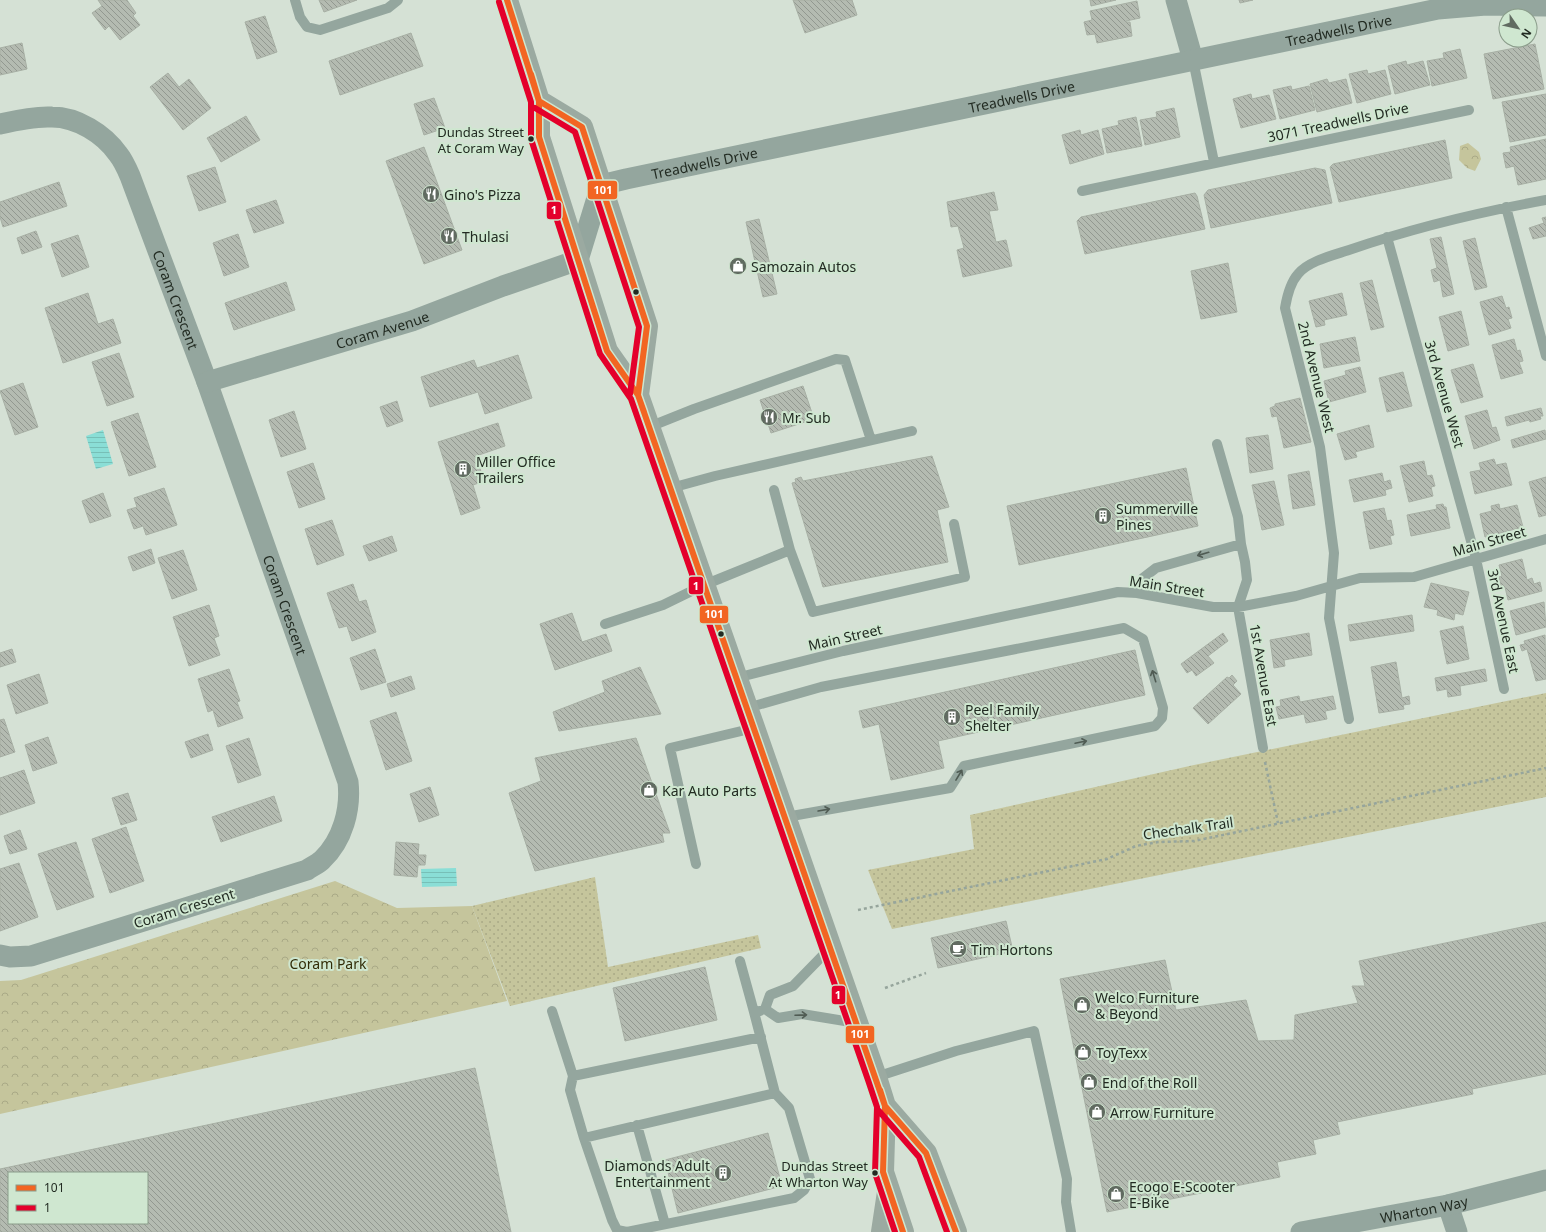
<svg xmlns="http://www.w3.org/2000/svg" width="1546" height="1232" viewBox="0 0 1546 1232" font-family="'Noto Sans',sans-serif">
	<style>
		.grass { fill: url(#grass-dots) }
		.park { fill: url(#park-crowns) }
		.water { fill: url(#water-rules) }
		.building { fill: url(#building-back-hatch); stroke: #a7afa4; fill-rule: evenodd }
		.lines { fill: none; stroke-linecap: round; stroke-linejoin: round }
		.path { stroke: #96a59c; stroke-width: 2.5; stroke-dasharray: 3 3; stroke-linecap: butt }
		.service { stroke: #94a69e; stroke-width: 10 }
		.minor { stroke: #94a69e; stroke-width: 21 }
		.primary { stroke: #9baaa1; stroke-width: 22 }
		.bus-1-casing { stroke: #cfe7d0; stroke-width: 9 }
		.bus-2-casing { stroke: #cfe7d0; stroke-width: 9 }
		.bus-1 { stroke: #f26522; stroke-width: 6 }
		.bus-2 { stroke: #e4002b; stroke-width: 6 }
		.oneway { stroke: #505c54 }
		.bus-dot { fill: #222b22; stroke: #cfe7d0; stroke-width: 1.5 }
		.labels { text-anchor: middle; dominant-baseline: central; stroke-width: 4; stroke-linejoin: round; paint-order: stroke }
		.bus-label { font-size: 13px; fill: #222b22; stroke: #cfe7d0; text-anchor: end }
		.street-label { font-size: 14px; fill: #222b22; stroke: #cfe7d0 }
		.poi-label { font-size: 14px; fill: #222b22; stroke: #cfe7d0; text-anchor: start }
		.park-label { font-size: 14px; fill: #322c07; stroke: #cfe7d0 }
		.line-badge { stroke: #cfe7d0; stroke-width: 1.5 }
		.badge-label { font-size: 11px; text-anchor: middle; font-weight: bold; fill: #fff }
	</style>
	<defs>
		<pattern id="grass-dots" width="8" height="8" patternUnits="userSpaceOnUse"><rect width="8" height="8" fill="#c5c59c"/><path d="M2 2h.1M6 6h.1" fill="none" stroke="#a9a986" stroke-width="1.8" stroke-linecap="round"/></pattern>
		<pattern id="park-crowns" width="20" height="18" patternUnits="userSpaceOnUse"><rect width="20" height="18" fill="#c5c59c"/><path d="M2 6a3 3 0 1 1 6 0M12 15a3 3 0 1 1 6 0" fill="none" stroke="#a9a986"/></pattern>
		<pattern id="water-rules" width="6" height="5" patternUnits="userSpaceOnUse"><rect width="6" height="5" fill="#8aded6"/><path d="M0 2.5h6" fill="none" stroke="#77bfb7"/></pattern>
		<pattern id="building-back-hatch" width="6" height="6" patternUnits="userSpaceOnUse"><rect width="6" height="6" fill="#b4bbb1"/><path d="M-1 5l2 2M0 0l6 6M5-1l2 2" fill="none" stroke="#929890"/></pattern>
	</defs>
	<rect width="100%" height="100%" fill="#d5e1d5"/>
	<path class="grass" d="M1546,693V797L892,929L868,870L974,849L970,815L1194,765Z
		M595,877L608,967L758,935L761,948L510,1006L472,906Z"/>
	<path class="park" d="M1468,143L1479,152L1481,159L1475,171L1467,168L1459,160L1460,146Z
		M335,881L397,908L472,906L507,1001L0,1114V981L21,980Z"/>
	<path class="water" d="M103,430L113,464L96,469L86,436Z
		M456,868L457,886L422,887L421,869Z"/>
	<path class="building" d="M98,0H127L136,13L133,16L140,25L120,40L109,26L105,30L92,13L102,6Z
		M319,0H357L324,12Z
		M793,0H852L857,15L805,33Z
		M1090,0H1116L1091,6Z
		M1239,0H1253L1240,3Z
		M1137,1L1140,18L1126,21V22H1130L1132,36L1097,43L1095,34L1087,35L1084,22L1092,20L1090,11Z
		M265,16L277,52L257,59L245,22Z
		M411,33L423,66L340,95L329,61Z
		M22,43L27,69L0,75V48Z
		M1535,44L1544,89L1493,99L1484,54Z
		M1460,49L1467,78L1432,86L1427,61L1444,58L1443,53Z
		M1406,61L1407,65L1423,61L1430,85L1395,94L1388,66Z
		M1367,70L1368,74L1385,70L1391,94L1357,103L1349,74Z
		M168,73L179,87L189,79L211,108L183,130L150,87Z
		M1327,79L1329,83L1346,79L1352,103L1317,112L1310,84Z
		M1291,86L1292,90L1309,86L1315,110L1280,119L1273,90Z
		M1251,94L1252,99L1269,95L1276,119L1241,128L1233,99Z
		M1546,94V135L1510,142L1502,102Z
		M434,98L445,128L424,135L414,104Z
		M1174,108L1180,137L1145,145L1140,120L1157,117L1156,112Z
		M246,116L260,140L221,162L207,138Z
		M1136,117L1142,146L1107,153L1102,129L1119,125L1118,121Z
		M1080,130L1081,135L1098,130L1104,154L1070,164L1062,135Z
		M1546,139V179L1518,185L1514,166L1506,168L1503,153L1511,152L1510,147Z
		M1445,140L1452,178L1339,202L1330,167L1333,164Z
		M424,147L462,250L424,264L386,161Z
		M215,167L226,202L199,211L187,176Z
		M1315,168L1325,170L1332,203L1211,228L1204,195L1208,190Z
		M59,182L67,206L3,227L0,217V202Z
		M994,192L998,210L989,211L996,242L1006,240L1012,266L963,277L957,250L964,248L958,226L951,227L947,202Z
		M1195,193L1197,196L1205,229L1085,254L1077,221L1081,217Z
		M276,200L284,223L254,233L246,210Z
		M1546,217V236L1533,239L1529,228L1544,223L1542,218Z
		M759,219L777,294L763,297L746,222Z
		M36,231L42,247L22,254L17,238Z
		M238,234L249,267L224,276L213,243Z
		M78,235L89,267L62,277L51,244Z
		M1441,237L1454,294L1443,297L1440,280L1434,282L1431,270L1437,268L1430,239Z
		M1475,238L1487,287L1475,290L1463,241Z
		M1228,263L1237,312L1201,319L1191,271Z
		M1372,280L1384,327L1371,330L1360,283Z
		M286,282L295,310L234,330L225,303Z
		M88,293L98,324L113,319L121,343L63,363L45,308Z
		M1342,293L1347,315L1324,320L1325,325L1316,327L1309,301Z
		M1502,296L1506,308L1509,307L1512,318L1508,319L1511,328L1489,335L1480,302Z
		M1461,311L1469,345L1448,351L1439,317Z
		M1355,337L1360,361L1324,368L1320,344Z
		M1514,339L1517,351L1520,350L1523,361L1519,362L1523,373L1501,379L1492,345Z
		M119,353L134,397L107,406L92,362Z
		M518,355L532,398L485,414L478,392L430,407L421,377L474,360L477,368Z
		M1473,364L1483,397L1461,403L1451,370Z
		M1360,367L1366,392L1329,402L1324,381L1346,375L1345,371Z
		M1403,372L1412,406L1387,412L1379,378Z
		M23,383L38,427L15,435L0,391Z
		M803,386L814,419L771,433L760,400Z
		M1300,398L1311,442L1284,448L1277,416L1272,417L1270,408L1275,406V404Z
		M397,401L403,421L387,427L380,407Z
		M1541,408L1543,416H1540L1541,419L1530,422L1529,420L1507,426L1505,417Z
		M1487,410L1492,428L1496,427L1500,440L1474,449L1465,416Z
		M294,411L306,449L281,457L269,420Z
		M138,413L156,467L129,476L111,422Z
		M498,423L505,446L476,456L484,481L473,485L480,508L461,515L438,442Z
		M1369,425L1374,447L1355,452L1357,457L1345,460L1337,434Z
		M1545,430L1546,439L1513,448L1511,440Z
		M1268,435L1273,469L1250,473L1246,438Z
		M932,456L949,507L937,510L948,562L823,587L792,483L796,482L795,479L801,477L803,481Z
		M1494,459L1496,465L1506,463L1512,485L1475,494L1470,472L1481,470L1479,463Z
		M1424,461L1427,476L1432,475L1435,486L1431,487L1433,496L1409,502L1400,466Z
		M313,463L325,499L299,508L287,472Z
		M1186,468L1198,526L1019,565L1007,506Z
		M1309,471L1315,505L1293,509L1288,475Z
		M1382,473L1384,482L1390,480L1392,488L1385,490L1386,495L1354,502L1349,480Z
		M1546,477V515L1539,517L1529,482Z
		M1274,481L1284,525L1262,530L1252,485Z
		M164,488L177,525L146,535L143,526L134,529L127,510L137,507L134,498Z
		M103,493L111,516L90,523L82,501Z
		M1443,504L1444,507H1446L1450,528L1411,536L1407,515L1437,509L1436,505Z
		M1499,504L1500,509L1517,505L1523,527L1485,537L1480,514L1492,511L1491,506Z
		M1384,508L1387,521L1391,520L1394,535L1390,536L1392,544L1370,549L1363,512Z
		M332,520L344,555L317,565L305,529Z
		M392,536L397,551L369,561L363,546Z
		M151,549L155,563L133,571L128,557Z
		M183,550L197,590L172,599L158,558Z
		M1522,559L1527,580L1532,578L1534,584L1540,582L1542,591L1508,600L1505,587H1501L1499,577L1502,576L1499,565Z
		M1431,583L1469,592L1463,615L1455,613L1454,620L1437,615L1438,610L1424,607Z
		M353,584L359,602L366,600L376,632L352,641L347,626L339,628L327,593Z
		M1544,602L1546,627L1516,635L1510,611Z
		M209,605L219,636L214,638L220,655L189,666L173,617Z
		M572,613L582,642L606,634L612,651L555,670L540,624Z
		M1412,615L1414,631L1350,641L1348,625Z
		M1463,626L1469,659L1447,664L1440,631Z
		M1223,633L1228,641L1208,656L1214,663L1196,676L1192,670L1187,673L1181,664Z
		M1309,633L1312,655L1284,660L1285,666L1274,668L1270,640Z
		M1545,635L1546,679L1536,681L1527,649L1522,651L1520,645L1525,644L1524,641Z
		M12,649L16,662L0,667V653Z
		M375,649L386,682L361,690L350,658Z
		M1135,650L1145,695L938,741L944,768L891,780L879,724L863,728L859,711Z
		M1396,662L1402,698L1409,696L1410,704L1403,705L1404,709L1379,713L1371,667Z
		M640,667L661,714L559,731L553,712L605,692L602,681Z
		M229,669L240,701L237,702L243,718L218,727L213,710L208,712L198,679Z
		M1485,669L1487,681L1460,686L1461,695L1448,697L1447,689L1437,691L1435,678Z
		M39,674L48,703L16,714L7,685Z
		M1232,675L1237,681L1233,685L1241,694L1208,724L1193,708L1227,677L1229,678Z
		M411,676L415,689L391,697L387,684Z
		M1299,696L1300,702L1333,696L1336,709L1325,711L1327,719L1306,723L1304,714L1279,719L1276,707L1281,706L1280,700Z
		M396,712L412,761L386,770L370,721Z
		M4,719L15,752L0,757V720Z
		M208,734L213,750L191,758L185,742Z
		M48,737L57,763L33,771L25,745Z
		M249,738L261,775L238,783L226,746Z
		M636,738L670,833H662L664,842L535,871L509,793L541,781L535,758Z
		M24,770L35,803L0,815V778Z
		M430,787L439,815L419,822L410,794Z
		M128,793L137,820L121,825L112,798Z
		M274,796L282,821L221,842L212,817Z
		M126,827L144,881L110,893L92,839Z
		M20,830L27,849L10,854L4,836Z
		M76,842L94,897L57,910L38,854Z
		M396,842L419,844L418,855H426L425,865H418L417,877L394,875Z
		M19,863L38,917L0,931V869Z
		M1006,921L1013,951L938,968L931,938Z
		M1546,922V1074L1472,1089L1473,1094L1337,1122L1340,1134L1313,1140L1316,1154L1277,1162L1280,1177L1107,1212L1060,979L1165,960L1176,1010L1246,1000L1258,1041L1294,1040L1295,1015L1358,1003L1352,986H1365L1359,961Z
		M705,967L717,1020L625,1041L613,988Z
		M475,1068L511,1232H0V1169ZM9,1173H147V1223H9Z
		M768,1133L782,1186L678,1213L665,1160Z"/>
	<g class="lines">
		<path class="path" d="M1265,762L1278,823
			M858,910L1107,859L1136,846L1158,842L1194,841L1546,768
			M885,988L926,973"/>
		<path class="service" d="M295,0L300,17L307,27L320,30L388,8L398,0
			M1193,60L1214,162
			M1082,191L1469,110
			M1506,207L1546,356
			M1387,237L1476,559L1504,689
			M649,427L694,409L836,359L845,360L871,440
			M1217,444L1238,517L1241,544L1245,562L1247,580L1238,607L1263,748
			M671,488L715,476L912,431
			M774,490L790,550
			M1137,593L1143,578L1156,568L1241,544
			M605,624L663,605L704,585L790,550L813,612L965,577L954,524
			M736,678L843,651L1118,592L1137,593L1213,607H1238L1296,596L1360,578L1414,577L1546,539
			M747,708L821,687L1124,628L1143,639L1163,708L1162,718L1155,726L964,766L950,788L786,817
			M1349,719L1329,618L1334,553L1320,447L1285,308C1287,296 1290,283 1298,274C1308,261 1334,255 1349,250C1413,228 1480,212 1546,200
			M696,864L670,748L754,728
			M740,961L754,1012L760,1011
			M765,1009L778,1018L802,1014L857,1023
			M765,1009L770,995L793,986L831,947
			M552,1011L573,1076L761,1037
			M754,1012L775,1093L584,1138L612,1220L617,1230L627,1232L794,1198L804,1190L810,1179L789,1108L775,1093
			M573,1076L570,1090L584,1138
			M876,1077L956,1051L1034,1031L1067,1179L1066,1202L1071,1232
			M637,1125L665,1224"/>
		<g class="minor">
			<path d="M1176,0L1193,60"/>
			<path id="s1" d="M0,124C17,120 35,116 52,117C77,117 104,134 118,154C123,160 127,169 130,176L207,382L348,782C351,809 343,840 322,860C318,864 311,867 307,870L31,956L10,957L0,955"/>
			<path id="s2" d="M207,382L412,321L503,286L578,260L601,185L626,179L1438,9L1486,5L1546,6"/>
			<path d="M1448,1205L1457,1232"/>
			<path id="s3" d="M1301,1232L1448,1205L1546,1180"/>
		</g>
		<path class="primary" d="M507,0L539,101V137L607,351L638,395L876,1077L885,1106L883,1172L903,1232
			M539,101L582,127L647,326L638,395
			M885,1106L926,1153L956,1232
			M882,1232L888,1192"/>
		<defs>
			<path id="bus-1" d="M507,0L539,101L582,127L647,326L638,395L885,1106L926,1153L956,1232
				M531,74L539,101V137L607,351L638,395L644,412
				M880,1090L885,1106L883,1172L903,1232"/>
			<path id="bus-2" d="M499,2L531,102V139L600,354L631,399L868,1080L877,1107L875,1173L895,1232
				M535,108L575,132L639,327L630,394
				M879,1111L919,1157L947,1232"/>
		</defs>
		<use href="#bus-1" class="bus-1-casing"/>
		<use href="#bus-2" class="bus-2-casing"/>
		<use href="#bus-1" class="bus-1"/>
		<use href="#bus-2" class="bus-2"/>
	</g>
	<defs><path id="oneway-shaft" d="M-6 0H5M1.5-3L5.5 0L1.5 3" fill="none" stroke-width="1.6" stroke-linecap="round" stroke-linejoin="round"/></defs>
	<g class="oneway">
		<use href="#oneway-shaft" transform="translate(1203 554) rotate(164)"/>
		<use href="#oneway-shaft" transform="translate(1154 676) rotate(-107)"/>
		<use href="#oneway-shaft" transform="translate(1081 742) rotate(-12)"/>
		<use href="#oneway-shaft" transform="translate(959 775) rotate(-59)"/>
		<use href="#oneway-shaft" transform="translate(824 810) rotate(-10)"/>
		<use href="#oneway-shaft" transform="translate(801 1015) rotate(-2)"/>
	</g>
	<defs>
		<symbol id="restaurant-disc" viewBox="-11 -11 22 22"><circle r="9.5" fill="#616b61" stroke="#cfe7d0"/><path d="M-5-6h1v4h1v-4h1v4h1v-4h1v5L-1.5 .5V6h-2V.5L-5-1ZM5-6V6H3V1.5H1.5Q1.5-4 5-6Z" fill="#fff"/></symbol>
		<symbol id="shop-disc" viewBox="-11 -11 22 22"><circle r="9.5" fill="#616b61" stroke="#cfe7d0"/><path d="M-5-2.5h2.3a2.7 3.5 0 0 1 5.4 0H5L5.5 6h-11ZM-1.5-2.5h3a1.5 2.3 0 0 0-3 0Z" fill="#fff"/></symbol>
		<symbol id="building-disc" viewBox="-11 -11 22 22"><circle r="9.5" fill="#616b61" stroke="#cfe7d0"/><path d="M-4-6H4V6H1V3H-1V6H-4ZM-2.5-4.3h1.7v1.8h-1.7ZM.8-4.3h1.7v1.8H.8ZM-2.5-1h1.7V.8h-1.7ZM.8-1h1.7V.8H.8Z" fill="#fff"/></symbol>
		<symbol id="cafe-disc" viewBox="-11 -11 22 22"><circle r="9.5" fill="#616b61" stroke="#cfe7d0"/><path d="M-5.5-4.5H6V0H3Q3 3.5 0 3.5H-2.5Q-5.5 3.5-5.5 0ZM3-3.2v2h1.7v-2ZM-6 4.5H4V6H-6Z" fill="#fff"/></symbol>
	</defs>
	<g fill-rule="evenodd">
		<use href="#restaurant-disc" x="421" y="184" width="20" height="20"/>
		<use href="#restaurant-disc" x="439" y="226" width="20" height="20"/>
		<use href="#shop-disc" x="728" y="256" width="20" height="20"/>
		<use href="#restaurant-disc" x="759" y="407" width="20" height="20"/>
		<use href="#building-disc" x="453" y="459" width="20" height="20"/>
		<use href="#building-disc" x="1093" y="506" width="20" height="20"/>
		<use href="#building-disc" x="942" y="707" width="20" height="20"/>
		<use href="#shop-disc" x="639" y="780" width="20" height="20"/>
		<use href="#cafe-disc" x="948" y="939" width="20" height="20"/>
		<use href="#shop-disc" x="1072" y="995" width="20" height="20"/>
		<use href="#shop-disc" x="1073" y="1042" width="20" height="20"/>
		<use href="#shop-disc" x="1079" y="1072" width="20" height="20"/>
		<use href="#shop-disc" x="1087" y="1102" width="20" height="20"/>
		<use href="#building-disc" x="713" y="1163" width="20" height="20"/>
		<use href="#shop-disc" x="1106" y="1184" width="20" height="20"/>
	</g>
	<g class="bus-dot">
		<circle cx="531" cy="139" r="3.5"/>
		<circle cx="636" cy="292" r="3.5"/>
		<circle cx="721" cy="634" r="3.5"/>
		<circle cx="875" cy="1173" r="3.5"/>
	</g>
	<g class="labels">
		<g class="bus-label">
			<text x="524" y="132">Dundas Street<tspan x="524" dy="16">At Coram Way</tspan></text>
			<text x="868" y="1166">Dundas Street<tspan x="868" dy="16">At Wharton Way</tspan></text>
		</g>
		<g class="street-label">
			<text stroke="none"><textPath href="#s2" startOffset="1223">Treadwells Drive</textPath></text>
			<text stroke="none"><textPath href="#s2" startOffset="899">Treadwells Drive</textPath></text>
			<text transform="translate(1338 122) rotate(-12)">3071 Treadwells Drive</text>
			<text stroke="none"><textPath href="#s2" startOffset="575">Treadwells Drive</textPath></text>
			<text stroke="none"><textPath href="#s1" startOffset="288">Coram Crescent</textPath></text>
			<text stroke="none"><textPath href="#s2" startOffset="183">Coram Avenue</textPath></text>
			<text transform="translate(1317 377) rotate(76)">2nd Avenue West</text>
			<text transform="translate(1445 394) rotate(74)">3rd Avenue West</text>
			<text transform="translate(1489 541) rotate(-16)">Main Street</text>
			<text transform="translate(1167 586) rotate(9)">Main Street</text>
			<text stroke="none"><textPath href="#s1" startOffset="612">Coram Crescent</textPath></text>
			<text transform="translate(1504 621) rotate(78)">3rd Avenue East</text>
			<text transform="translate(845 637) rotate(-13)">Main Street</text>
			<text transform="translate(1264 675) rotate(80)">1st Avenue East</text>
			<text transform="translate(1188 828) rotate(-8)">Chechalk Trail</text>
			<text transform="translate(184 908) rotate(-17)">Coram Crescent</text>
			<text stroke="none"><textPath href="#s3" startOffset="125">Wharton Way</textPath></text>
		</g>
		<g class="poi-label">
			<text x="444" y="194">Gino's Pizza</text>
			<text x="462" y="236">Thulasi</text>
			<text x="751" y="266">Samozain Autos</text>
			<text x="782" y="417">Mr. Sub</text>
			<text x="476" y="461">Miller Office<tspan x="476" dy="16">Trailers</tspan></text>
			<text x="1116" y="508">Summerville<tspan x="1116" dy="16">Pines</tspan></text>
			<text x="965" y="709">Peel Family<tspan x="965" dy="16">Shelter</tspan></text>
			<text x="662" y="790">Kar Auto Parts</text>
			<text x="971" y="949">Tim Hortons</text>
			<text x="1095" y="997">Welco Furniture<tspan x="1095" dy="16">&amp; Beyond</tspan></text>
			<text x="1096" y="1052">ToyTexx</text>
			<text x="1102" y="1082">End of the Roll</text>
			<text x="1110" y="1112">Arrow Furniture</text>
			<text x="710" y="1165" text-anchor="end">Diamonds Adult<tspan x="710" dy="16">Entertainment</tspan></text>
			<text x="1129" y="1186">Ecogo E-Scooter<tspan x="1129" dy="16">E-Bike</tspan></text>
		</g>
		<g class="park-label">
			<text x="328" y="963">Coram Park</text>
		</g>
	</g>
	<g class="line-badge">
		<rect x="587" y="180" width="31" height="20" rx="4" fill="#f26522"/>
		<rect x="546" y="201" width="16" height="19" rx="4" fill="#e4002b"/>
		<rect x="688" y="576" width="16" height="19" rx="4" fill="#e4002b"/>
		<rect x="699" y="605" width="30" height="19" rx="4" fill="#f26522"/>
		<rect x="831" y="985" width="15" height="20" rx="4" fill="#e4002b"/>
		<rect x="845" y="1025" width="30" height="19" rx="4" fill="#f26522"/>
	</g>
	<g class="badge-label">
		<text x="603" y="194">101</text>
		<text x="554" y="214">1</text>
		<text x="696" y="590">1</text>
		<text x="714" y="618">101</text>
		<text x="838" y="999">1</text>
		<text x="860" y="1038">101</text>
	</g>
	<rect x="8" y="1172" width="140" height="52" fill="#cfe7d0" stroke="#8a9c8a"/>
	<rect x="16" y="1185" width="20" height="6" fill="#f26522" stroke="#8a9c8a"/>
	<text x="44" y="1192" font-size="12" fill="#222b22">101</text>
	<rect x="16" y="1205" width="20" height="6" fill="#e4002b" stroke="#8a9c8a"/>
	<text x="44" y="1212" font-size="12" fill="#222b22">1</text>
	<g transform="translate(1518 28) rotate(124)"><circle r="19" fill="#cfe7d0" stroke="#8a9c8a"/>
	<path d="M0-3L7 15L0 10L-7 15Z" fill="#616b61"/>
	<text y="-6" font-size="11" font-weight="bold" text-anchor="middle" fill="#222b22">N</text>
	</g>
</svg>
